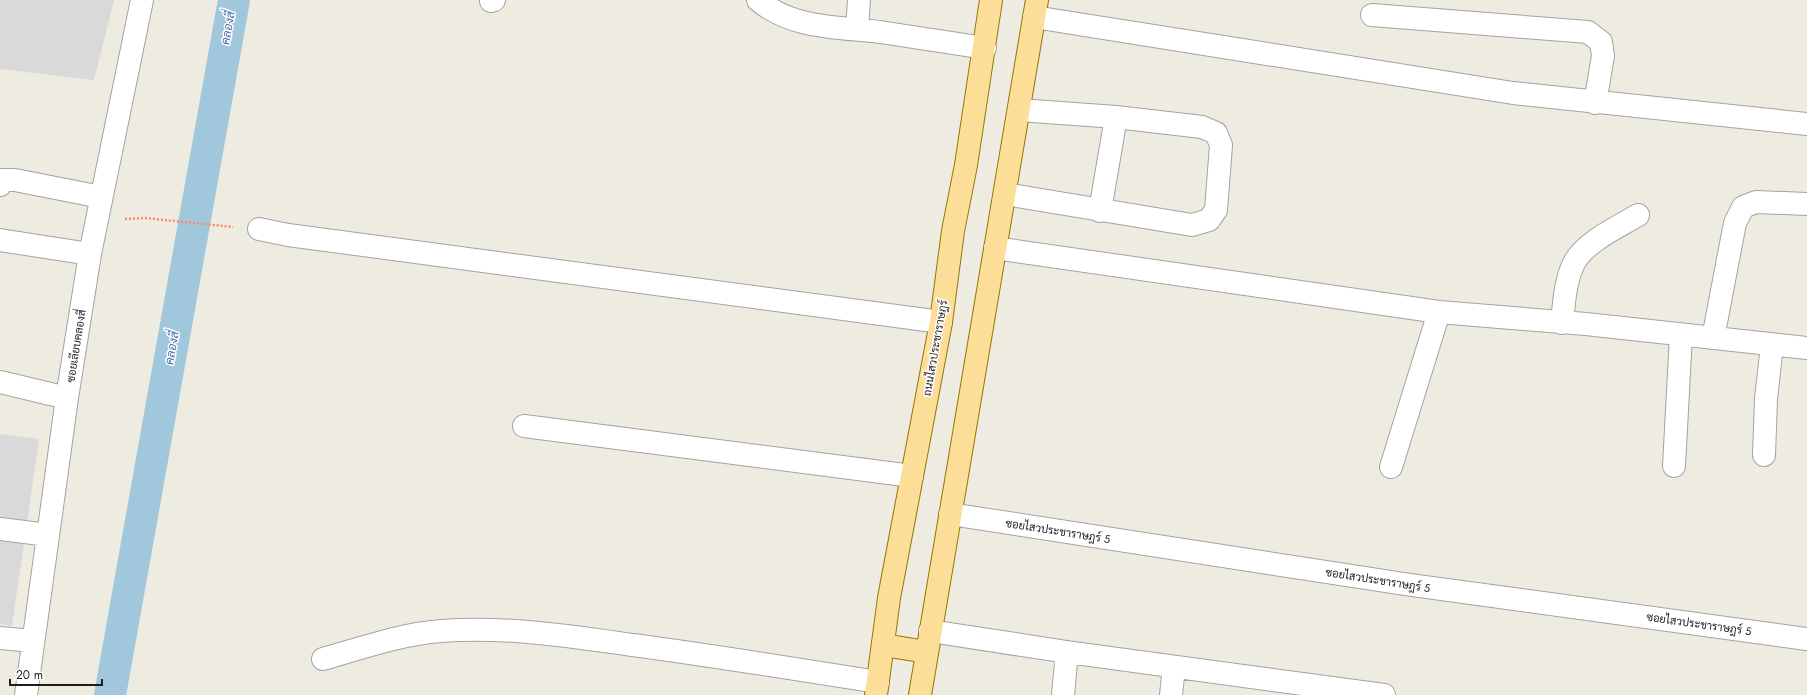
<svg xmlns="http://www.w3.org/2000/svg" width="1807" height="695" viewBox="0 0 1807 695" font-family="Jost,Sarabun,sans-serif">
	<style>
		.residential { fill: #dad9d9 }
		.lines { fill: none; stroke-linecap: round; stroke-linejoin: round }
		.canal { stroke: #a1c7dc; stroke-width: 32 }
		.minor-casing { stroke: #a3a3a3; stroke-width: 24 }
		.major-casing { stroke: #947600; stroke-width: 24 }
		.path { stroke: #fb8865; stroke-width: 2.5; stroke-dasharray: 2 2; stroke-linecap: butt }
		.minor { stroke: #fff; stroke-width: 22 }
		.major { stroke: #fdde98; stroke-width: 22 }
		.labels { text-anchor: middle; dominant-baseline: central; stroke-width: 3; stroke-linejoin: round; paint-order: stroke }
		.street-label { font-size: 11px; fill: #1c1c1c; stroke: #fff }
		.water-label { font-size: 12px; font-style: italic; fill: #486dac; stroke: #fff }
	</style>
	<rect width="100%" height="100%" fill="#eeebe1"/>
	<path class="residential" d="M0,0H114L94,80L0,69Z
		M0,434L39,439L12,626L0,624Z"/>
	<g class="lines">
		<path class="canal" d="M110,695L234,0"/>
		<defs>
			<path id="minor" d="M758,0C792,29 839,27 880,32C915,37 950,43 985,48
				M491,1L494,0
				M1372,15L1588,32L1601,42L1603,56L1595,103
				M1034,17L1513,93L1807,124
				M857,29L859,0
				M0,185L3,180H15L101,197
				M1005,194L1192,225L1209,220L1216,210L1221,145L1216,133L1202,127L1116,117L1019,110
				M1100,211L1116,117
				M259,229L288,235L941,322
				M0,240L90,254
				M995,248L1439,312L1586,324L1807,348
				M1562,323C1564,303 1565,281 1574,263C1585,242 1618,227 1638,215
				M1713,338L1735,223L1743,207L1756,202L1807,204
				M0,382L67,398
				M524,426L912,476
				M1764,455L1766,399L1772,345
				M1674,466L1681,335
				M1391,467L1439,312
				M950,514L1411,585L1807,639
				M0,529L48,535
				M930,631L1067,652L1384,695
				M0,638L32,641
				M323,659C362,648 401,634 441,631C505,626 569,636 633,645C715,656 796,669 878,682
				M26,695L67,398L90,254L142,0
				M1063,695L1067,652
				M1171,695L1174,667"/>
			<path id="major" d="M883,645L927,652
				M876,695L889,598L941,322L953,231L966,165L991,0
				M920,695L1037,0"/>
		</defs>
		<use href="#minor" class="minor-casing"/>
		<use href="#major" class="major-casing"/>
		<path class="path" d="M125,219L145,218L233,227"/>
		<use href="#minor" class="minor"/>
		<use href="#major" class="major"/>
	</g>
	<g class="labels">
		<g class="street-label">
			<text transform="translate(76 346) rotate(-81)">ซอยเลียบคลองสี่</text>
			<text transform="translate(935 348) rotate(-80)">ถนนไสวประชาราษฎร์</text>
			<text transform="translate(1058 531) rotate(9)">ซอยไสวประชาราษฎร์ 5</text>
			<text transform="translate(1378 580) rotate(9)">ซอยไสวประชาราษฎร์ 5</text>
			<text transform="translate(1699 624) rotate(8)">ซอยไสวประชาราษฎร์ 5</text>
		</g>
		<g class="water-label">
			<text transform="translate(228 28) rotate(-80)">คลองสี่</text>
			<text transform="translate(172 348) rotate(-80)">คลองสี่</text>
		</g>
	</g>
	<path d="M10 679v6h92v-6" fill="none" stroke="#1c1c1c" stroke-width="2"/>
	<text x="16" y="679" font-size="12" fill="#1c1c1c" stroke="#ffffff" stroke-width="3" paint-order="stroke">20 m</text>
</svg>
